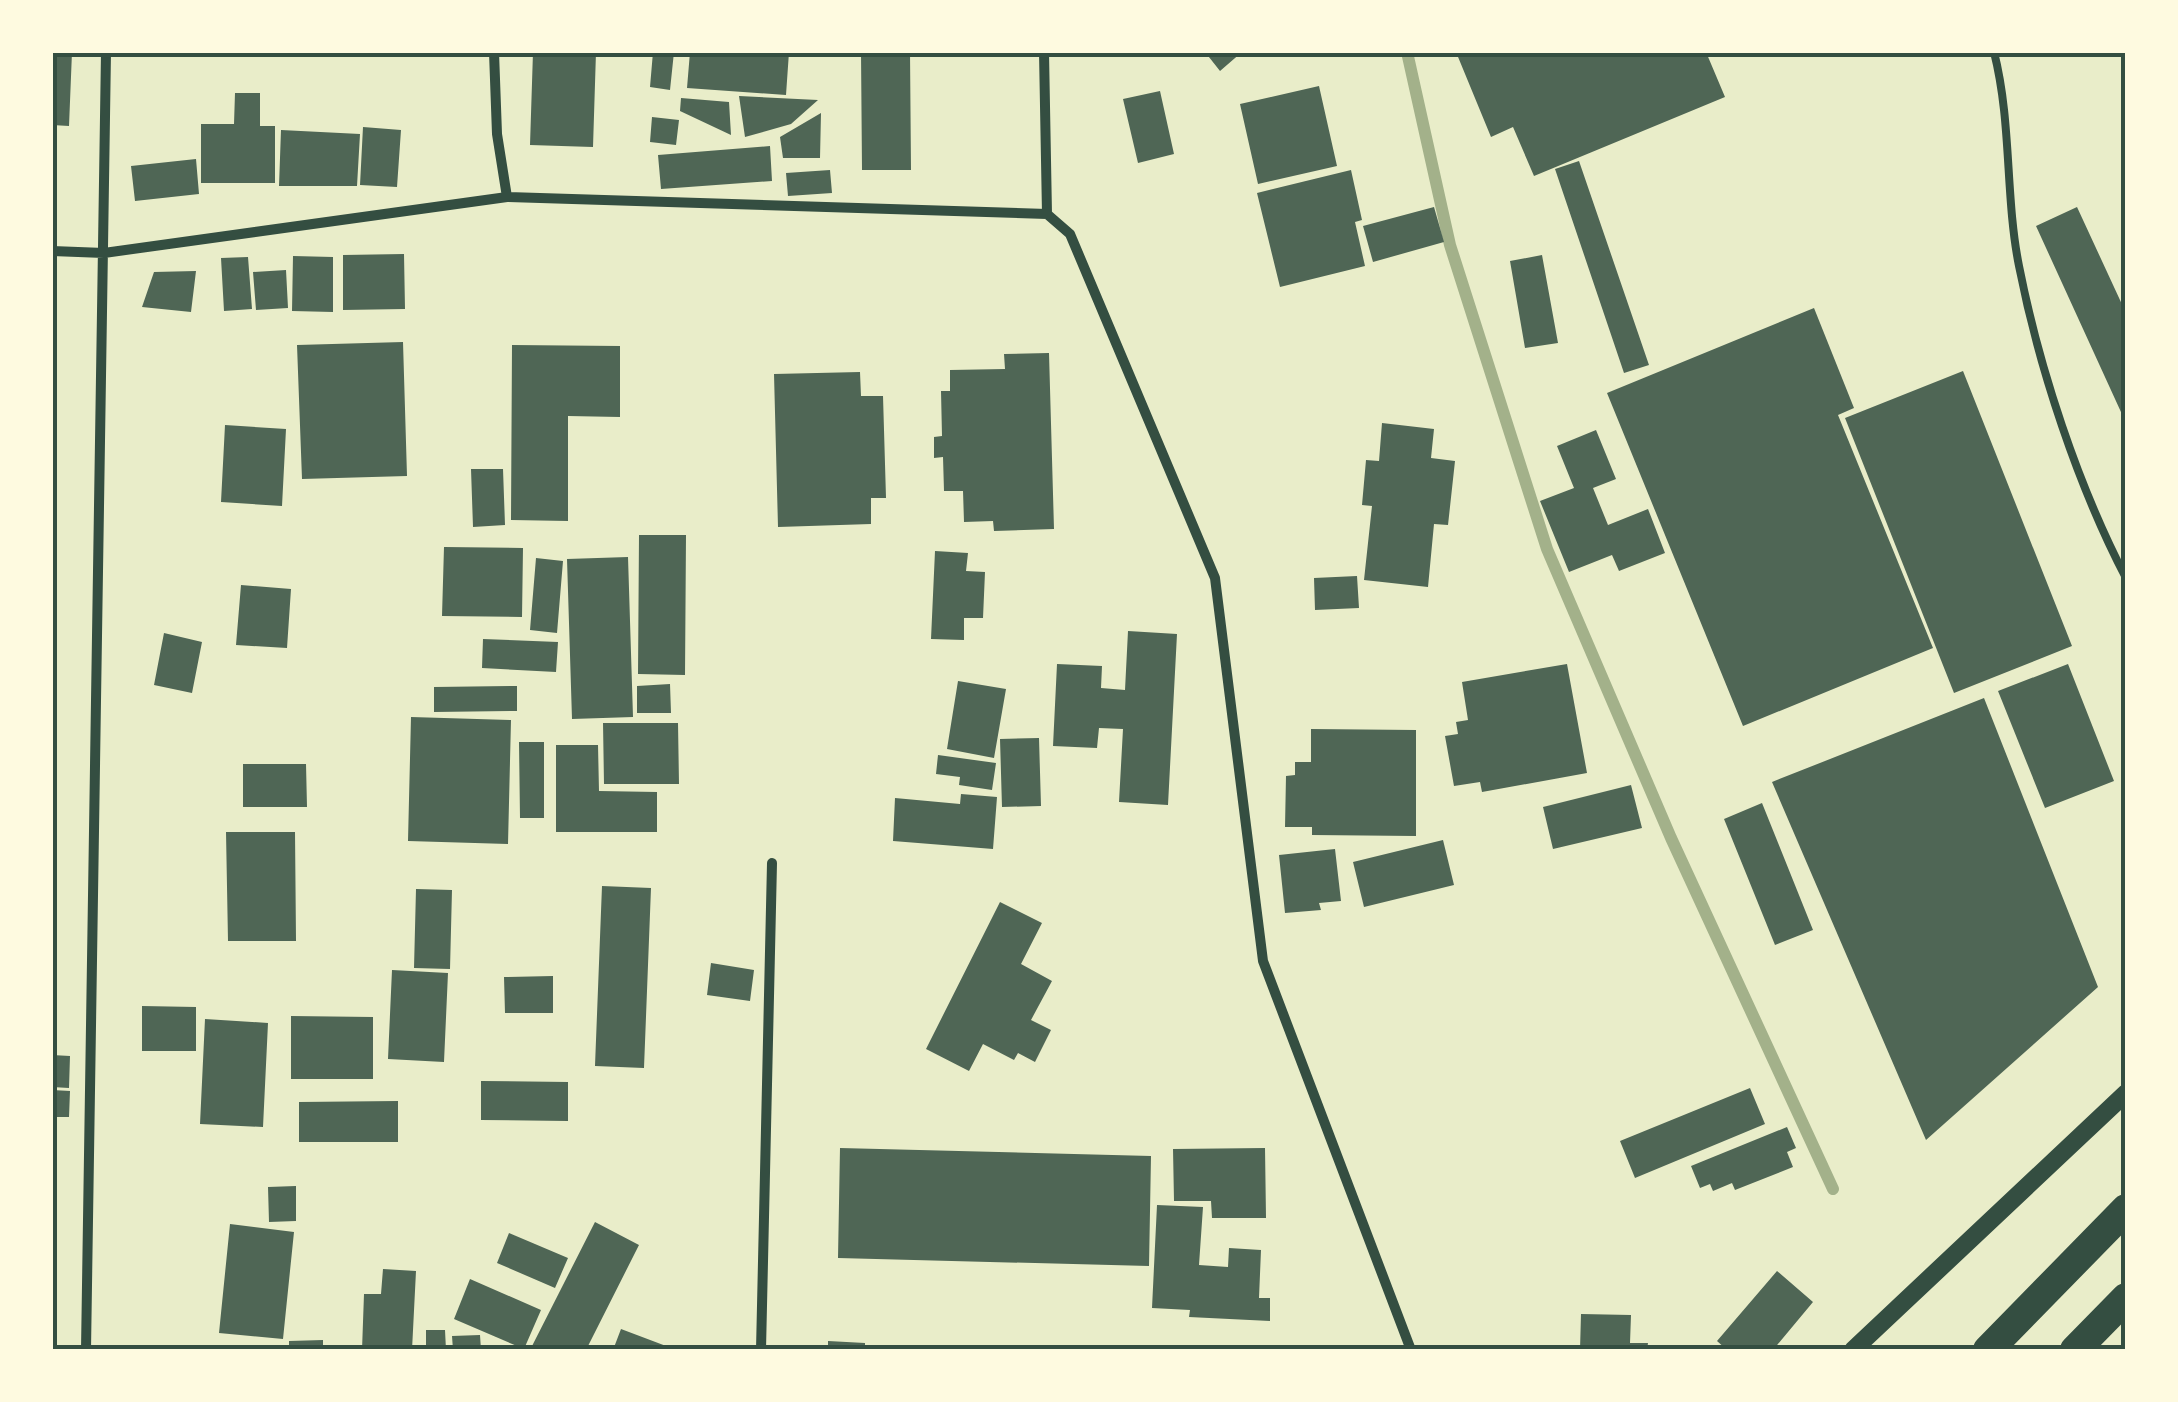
<svg xmlns="http://www.w3.org/2000/svg" width="2178" height="1402" viewBox="0 0 2178 1402" font-family="Spectral,serif">
	<style>
		.lines { fill: none; stroke-linecap: round; stroke-linejoin: round }
		.stream { stroke: #a3b18a; stroke-width: 12 }
		.building { fill: #4f6655 }
		.service { stroke: #344e41; stroke-width: 8 }
		.minor { stroke: #344e41; stroke-width: 10 }
		.tertiary { stroke: #344e41; stroke-width: 18 }
		.motorway { stroke: #344e41; stroke-width: 30 }
		.neatline { fill: none; stroke: #344e41; stroke-width: 4 }
	</style>
	<rect width="100%" height="100%" fill="#e9edc9"/>
	<g class="lines">
		<path class="stream" d="M1407,52L1450,245L1547,549L1671,838L1833,1189"/>
	</g>
	<path class="building" d="M52,52H72L69,126L52,125Z
		M533,52H596L593,147L530,145Z
		M653,52H674L670,90L650,87Z
		M690,52H789L786,95L687,88Z
		M861,52H910L911,170H862Z
		M1205,52H1242L1220,71Z
		M1456,52H1706L1725,97L1534,176L1513,127L1491,137Z
		M1319,86L1337,166L1258,184L1240,104Z
		M1160,91L1174,154L1138,163L1123,99Z
		M235,93H260V126H275V183H201V124H234Z
		M739,96L818,100L791,124L745,137Z
		M681,98L729,102L731,135L680,111Z
		M821,113L820,158H783L780,137Z
		M652,117L679,120L676,145L650,142Z
		M363,127L401,130L397,187L360,185Z
		M281,130L360,134L357,186H279Z
		M770,146L772,181L661,189L658,155Z
		M196,159L199,194L135,201L131,166Z
		M1579,161L1649,365L1624,373L1555,169Z
		M830,170L832,193L788,196L786,173Z
		M1351,170L1362,220L1355,222L1365,266L1280,287L1257,193Z
		M1434,207L1444,242L1373,262L1363,226Z
		M2077,207L2126,313V423L2036,226Z
		M404,254L405,309L343,310V255Z
		M1542,255L1558,343L1525,348L1510,261Z
		M293,256L333,257V312L292,311Z
		M248,257L252,309L224,311L221,258Z
		M286,270L288,308L256,310L253,272Z
		M196,271L191,312L142,307L154,272Z
		M1814,308L1854,408L1838,415L1933,648L1743,726L1607,393Z
		M403,342L407,476L302,479L297,345Z
		M512,345L620,346V417L568,416V521L511,520Z
		M1049,353L1054,529L994,531L993,521L964,522L963,491H944L943,457L934,458V437L942,436L941,391H950V370L1005,369L1004,354Z
		M1963,371L2072,646L1954,693L1845,418Z
		M860,372L861,396H883L886,498H871V524L778,527L774,374Z
		M1382,423L1434,429L1431,458L1455,461L1448,525L1434,524L1428,587L1364,580L1372,506L1362,505L1366,460L1379,461Z
		M225,425L286,429L282,506L221,502Z
		M1596,430L1616,479L1593,488L1608,525L1648,509L1665,553L1619,571L1612,555L1569,572L1540,501L1574,488L1557,446Z
		M471,469H503L505,525L473,527Z
		M639,535H686L685,675L638,674Z
		M444,547L523,548L522,617L442,616Z
		M935,551L968,553L966,571L985,572L983,618H964V640L931,639Z
		M628,557L633,717L572,719L567,559Z
		M536,558L563,561L557,633L530,630Z
		M1357,576L1359,608L1315,610L1314,578Z
		M241,585L291,589L287,648L236,645Z
		M1128,631L1177,634L1168,805L1119,802L1123,729L1099,728L1097,748L1053,746L1057,664L1102,666L1101,688L1125,690Z
		M164,633L202,642L192,693L154,685Z
		M483,639L558,642L556,672L482,668Z
		M1567,664L1587,773L1482,792L1480,782L1454,786L1445,736L1458,734L1456,722L1468,720L1462,682Z
		M2068,664L2114,781L2045,808L1998,691Z
		M958,681L1006,689L994,758L947,749Z
		M670,684L671,713H637V686Z
		M517,686V711L434,712V687Z
		M1984,698L2098,987L1926,1140L1772,782Z
		M411,717L511,720L508,844L408,841Z
		M603,723H678L679,784H604Z
		M1311,729L1416,730V836L1312,835V827H1285L1286,776L1295,775V762H1311Z
		M1039,738L1041,806L1002,807L1000,739Z
		M519,742H544V818H520Z
		M556,745H598L599,791L657,792V832H556Z
		M938,755L996,763L992,790L959,785L960,777L936,774Z
		M243,764H306L307,807H243Z
		M1631,785L1642,828L1553,849L1543,807Z
		M961,794L997,797L993,849L893,841L895,798L960,804Z
		M1762,803L1813,930L1775,945L1724,819Z
		M226,832H295L296,941H228Z
		M1443,840L1454,885L1364,907L1353,862Z
		M1335,849L1341,901L1319,903L1321,910L1285,913L1279,855Z
		M602,886L651,888L644,1068L595,1066Z
		M416,889L452,890L450,969L414,968Z
		M1000,902L1042,923L1021,964L1052,981L1031,1020L1051,1030L1035,1062L1018,1053L1014,1060L983,1044L969,1071L926,1049Z
		M711,963L754,970L750,1001L707,995Z
		M392,970L448,973L444,1062L388,1059Z
		M553,976V1013H505L504,977Z
		M142,1006L196,1007V1051H142Z
		M291,1016L373,1017V1079H291Z
		M205,1019L268,1023L263,1127L200,1124Z
		M52,1055L70,1056L69,1088L52,1087Z
		M481,1081L568,1082V1121L481,1120Z
		M1750,1088L1765,1124L1635,1178L1620,1141Z
		M52,1090L70,1091L69,1117H52Z
		M398,1101V1142H299V1102Z
		M1787,1127L1796,1148L1787,1152L1793,1167L1735,1190L1732,1183L1713,1191L1710,1184L1700,1188L1691,1166Z
		M840,1148L1151,1156L1149,1266L838,1258Z
		M1265,1148L1266,1218H1212L1211,1201H1174L1173,1149Z
		M296,1186V1221L269,1222L268,1187Z
		M1157,1205L1203,1207L1199,1265L1228,1267L1229,1248L1261,1250L1259,1298H1270V1321L1189,1317L1190,1310L1152,1308Z
		M595,1222L639,1245L586,1350H530Z
		M230,1224L294,1232L283,1339L219,1333Z
		M509,1233L568,1258L555,1288L497,1263Z
		M383,1269L416,1271L412,1350H362L364,1294H381Z
		M1777,1271L1813,1302L1773,1350H1727L1717,1341Z
		M470,1279L541,1310L524,1349L454,1319Z
		M1581,1314L1631,1315L1630,1343H1648L1647,1350H1580Z
		M621,1329L674,1349V1350H613Z
		M426,1330H445L446,1350H426Z
		M480,1335L481,1350H453L452,1336Z
		M323,1340V1350H289V1341Z
		M828,1341L865,1343V1350H828Z"/>
	<g class="lines">
		<path class="service" d="M1994,52C2012,123 2005,196 2019,266C2039,368 2078,486 2126,578"/>
		<path class="minor" d="M494,52L497,134L507,197
			M1044,52L1047,214L1070,234L1215,578L1263,961L1411,1350
			M52,251L104,253L507,197L1047,214
			M86,1350L106,52
			M761,1350L772,863"/>
		<path class="tertiary" d="M1853,1350L2126,1093"/>
		<path class="motorway" d="M1988,1350L2126,1209
			M2075,1350L2126,1298"/>
	</g>
	<rect width="2178" height="1402" fill="none" stroke="#fefae0" stroke-width="110"/>
	<rect x="55" y="55" width="2068" height="1292" class="neatline"/>
</svg>
